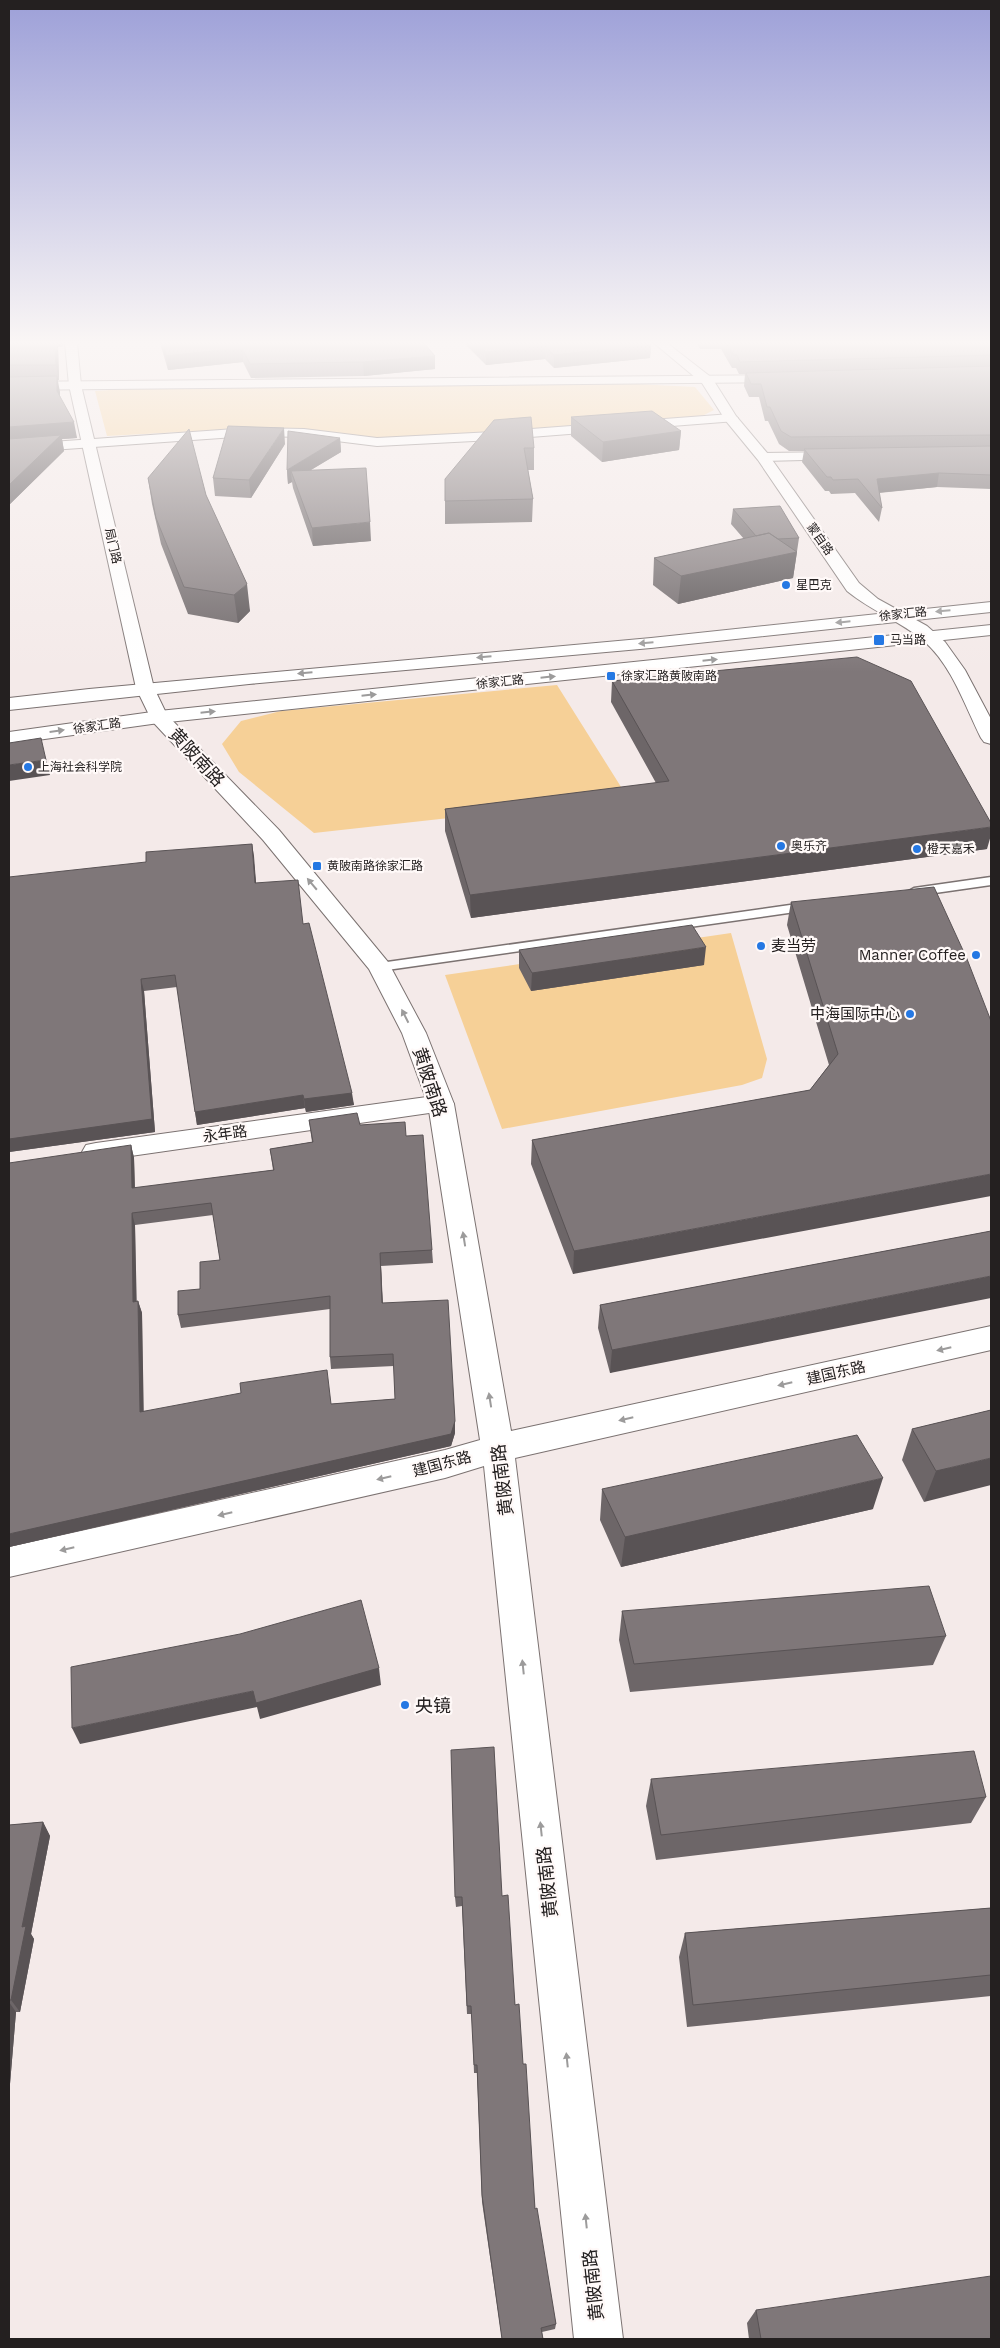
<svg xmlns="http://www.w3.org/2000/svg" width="1000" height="2348" viewBox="0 0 1000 2348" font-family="'Work Sans','Noto Sans SC',sans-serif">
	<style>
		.green { fill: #f6d097 }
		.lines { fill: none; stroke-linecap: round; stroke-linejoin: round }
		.service-casing { stroke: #7b7271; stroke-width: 3 }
		.minor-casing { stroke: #7b7271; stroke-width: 2 }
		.tertiary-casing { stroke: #7b7271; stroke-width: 2 }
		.primary-casing { stroke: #7b7271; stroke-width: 2 }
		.service { fill: #fff; fill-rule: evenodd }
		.minor { fill: #fff; fill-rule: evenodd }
		.tertiary { fill: #fff; fill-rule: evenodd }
		.primary { fill: #fff; fill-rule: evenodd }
		.wall { fill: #6d6668; fill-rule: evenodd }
		.shaded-wall { fill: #595355 }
		.building { fill: #7f7779; stroke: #595355; fill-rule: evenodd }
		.oneway { fill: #9c9b9b }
		.poi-dot { fill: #2578e3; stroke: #fff9f8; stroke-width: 2 }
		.labels { text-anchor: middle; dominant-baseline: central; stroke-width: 4.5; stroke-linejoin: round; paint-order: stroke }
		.far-street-label { font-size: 12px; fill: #242020; stroke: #fff9f8 }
		.far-poi-label { font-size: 12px; fill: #242020; stroke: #fff9f8; text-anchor: start }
		.poi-label { font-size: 15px; fill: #242020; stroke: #fff9f8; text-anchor: end }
		.street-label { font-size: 15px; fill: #242020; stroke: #fff9f8 }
		.near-street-label { font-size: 18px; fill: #242020; stroke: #fff9f8 }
		.near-poi-label { font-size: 18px; fill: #242020; stroke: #fff9f8; text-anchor: start }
	</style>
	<rect width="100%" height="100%" fill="#f4eae9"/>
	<path class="green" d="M636,384L695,387L714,410L700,417L493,433L374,439L236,429L107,436L95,391L141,388Z
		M557,685L628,798L314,833L239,772L222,744L241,721L281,711Z
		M731,933L767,1059L762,1078L742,1085L502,1129L445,975Z"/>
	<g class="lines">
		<defs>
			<path id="service" d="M991,877V885L914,896L907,892L914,888Z
				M811,902L816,903L818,906L816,909L380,971L373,967L380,963Z"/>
			<path id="minor" d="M782,375L788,379L787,382L9,390V382Z
				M731,414L738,418L736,421L493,440L377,446L304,437L249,436L9,453V445L249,428L304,429L377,438L493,432Z
				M839,452L846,456L844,459L763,461L756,457L763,453Z
				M441,1095L450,1098L454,1104L450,1110L96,1161L86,1159L82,1152L86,1145L96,1143Z"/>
			<path id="tertiary" d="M65,343H77L81,385L154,688L167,715L279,830L388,962L426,1033L454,1104L511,1431L991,1326V1350L515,1458L623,2339H574L484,1466L445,1478L9,1577V1547L445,1450L480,1440L428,1104L402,1033L369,969L263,840L152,721L136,688L69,385Z
				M654,343H667L712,378L736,416L768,454L859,583L878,599L927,626L945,642L965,670L991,719V744L984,742L981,738C965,706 952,666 925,642C901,621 871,611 847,591L758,460L726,421L702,383Z"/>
			<path id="primary" d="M991,602V612L651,648L249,684L9,710V698L89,689L651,638Z
				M991,625V635L159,723L9,744V732L159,711Z"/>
		</defs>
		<use href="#service" class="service-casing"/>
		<use href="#minor" class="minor-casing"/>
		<use href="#tertiary" class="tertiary-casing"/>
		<use href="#primary" class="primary-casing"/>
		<use href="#service" class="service"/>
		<use href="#minor" class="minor"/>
		<use href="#tertiary" class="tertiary"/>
		<use href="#primary" class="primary"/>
	</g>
	<path class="wall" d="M9,343L63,346L58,347L59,380H57L60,396L77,438L62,439L64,451L9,505Z
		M160,343H424L435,369L364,376L251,378L243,362L168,370Z
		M464,343H648L651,345L650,358L554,368L545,359L486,365Z
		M697,343H991V489L937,487L879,493L882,508L879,522L855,493L831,494L829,491H825L802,462L804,451H789L779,444L768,421H765L759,397H749L744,386L745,374H739L736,368H732L721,349H700Z
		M571,417L681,431L679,450L602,462L571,436Z
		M494,420L534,448V470H528L533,499L532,522L445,524V501Z
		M340,438L341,452L311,470L371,541L313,546L293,488L292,482L288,484L287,470Z
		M285,444L251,498L215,496L213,478Z
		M148,478L206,495L250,611L238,623L188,614L161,544L152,504Z
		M733,509L799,538L793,578L678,604L653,585L654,558L744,539L731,524Z
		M612,681L987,849L471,918L445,831V809L656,783L611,702Z
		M252,844L256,883L303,924L354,1105L306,1112L305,1108L197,1125L177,987L144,991L155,1132L9,1152L146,862Z
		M791,902L991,1021L573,1274L531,1164L532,1140L810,1090L829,1065L787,925Z
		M519,950L704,965L531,991L519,968Z
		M309,1120L360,1125L406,1136L432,1250L433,1263L381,1266L383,1303L455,1433L451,1446L9,1547L131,1145L134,1158L135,1188L273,1170L270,1149L312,1142ZM213,1215L220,1260L200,1289L178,1315L181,1328L330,1309V1357L331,1369L394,1366L395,1399L331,1404L143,1411L142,1313L138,1301H136L135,1225Z
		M991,1231L610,1373L598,1328L600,1305Z
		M991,1410L924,1502L902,1460L912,1429Z
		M602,1489L873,1509L621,1567L600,1520Z
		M622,1611L946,1636L933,1665L630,1692L619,1640Z
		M651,1779L986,1797L971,1823L656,1860L646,1806Z
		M43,1822L50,1836L31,1934L34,1939L20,2012H16L9,2096V1825Z
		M502,1896L515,2005L535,2209L556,2324L555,2329L542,2332L543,2339H502L482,2202L477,2073H474L472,2014H467L462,1906L456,1907L455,1897Z
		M991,1908V1996L687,2027L679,1957L685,1933Z
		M756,2310L991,2339H749L747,2323Z"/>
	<path class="shaded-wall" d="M55,343H64L63,346L58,347L59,380L56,365Z
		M651,345L650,358L554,368V355Z
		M545,346V359L486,365V352Z
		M242,348L243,362L168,370L166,356Z
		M435,356V369L364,376L363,362Z
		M57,376L60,392V406L57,391Z
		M74,422L77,438L62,439L64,451L9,505V427Z
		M284,428L285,444L251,498L249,480Z
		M681,431L679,450L602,462L603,442Z
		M340,438L341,452L294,480L291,471L292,482L288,484L287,470Z
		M939,473L937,487L875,493L877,479Z
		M370,522L371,541L313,546L312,528Z
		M797,552L793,578L678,604L681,576Z
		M247,584L250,611L238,623L234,595Z
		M46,760L50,775L9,781V765Z
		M991,827V835L987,849L471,918L470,895Z
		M252,844L254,856L257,895L255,883Z
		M706,947L704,965L531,991L532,973Z
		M141,979L144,991L155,1132L9,1152V1139Z
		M352,1093L354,1105L306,1112L304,1099Z
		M303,1095L305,1108L197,1125L195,1112Z
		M131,1145L134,1158L135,1201L132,1188Z
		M991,1174V1196L573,1274L574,1251Z
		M132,1213L135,1225L137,1314L133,1302Z
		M380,1253L381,1266L383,1316L382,1303Z
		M991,1276V1298L610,1373L612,1350Z
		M138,1301L142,1313L144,1424L140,1412Z
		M455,1421V1433L451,1446L9,1547V1534Z
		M991,1458V1485L924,1502L936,1471Z
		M883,1478L873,1509L621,1567L625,1537Z
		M379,1668L381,1685L260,1719L257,1707L80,1744L72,1728L253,1691Z
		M43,1822L50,1836L31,1934L34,1939L20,2012L11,2000L22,1927Z
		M9,2002L16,2012L9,2096Z"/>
	<path class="building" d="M9,343H55L56,365H9Z
		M162,343H424L435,356L363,362L250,364L242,348L166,356Z
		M476,343H648L651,345L554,355L545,346L486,352Z
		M726,343H991V355L740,362L737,355H734Z
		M991,366V435L791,437L781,431L770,407H767L761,384H751L746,373Z
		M57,376V391L74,422L9,427V377Z
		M652,411L681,431L603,442L571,417Z
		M531,417L534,448H524L533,499L445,501V479L494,420Z
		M228,426L284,428L249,480L213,478Z
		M189,429L206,495L247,584L234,595L184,587L156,518L148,478Z
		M288,431L340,438L287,470Z
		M61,435L9,485V439Z
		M991,446V475L939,473L877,479L882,508L858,479L833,480L831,477H827L804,449Z
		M366,468L370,522L312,528L291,471Z
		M780,506L799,538L778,539L769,533L756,536L733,509Z
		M769,533L797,552L681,576L654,558Z
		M857,657L911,681L991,823V827L470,895L445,809L669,781L612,681Z
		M41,738L46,760L9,765V743Z
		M252,844L255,883L298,880L303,924L309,923L352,1093L304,1099L303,1095L195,1112L175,975L141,979L152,1119L9,1139V877L146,862V852Z
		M934,887L967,959L991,1021V1174L574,1251L532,1140L810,1090L838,1054L791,902Z
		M692,925L706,947L532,973L519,950Z
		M357,1113L360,1125L405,1122L406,1136L423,1135L432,1250L380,1253L382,1303L448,1300L455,1421L451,1434L9,1534V1163L131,1145L132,1188L274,1170L270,1149L313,1142L309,1120ZM211,1203L220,1260L200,1262V1289L178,1291V1315L330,1296V1357L393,1354L395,1399L331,1404L327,1370L240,1383L241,1393L140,1412L138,1301L133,1302L132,1213Z
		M991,1231V1276L612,1350L600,1305Z
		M991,1410V1458L936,1471L912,1429Z
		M857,1435L883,1478L625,1537L602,1489Z
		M929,1586L946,1636L634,1664L622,1611Z
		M361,1600L379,1668L256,1703L253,1691L72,1728L71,1667L240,1634Z
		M494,1747L502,1896L508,1895L515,2005L519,2004L523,2064H526L535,2209L537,2208L556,2324L541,2328L543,2339H502L482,2195L477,2065H474L471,2006H467L462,1897H455L451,1750Z
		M974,1751L986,1797L661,1835L651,1779Z
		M43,1822L22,1927L26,1926L11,2000H9V1825Z
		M991,1908V1975L693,2005L685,1933Z
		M991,2276V2339H761L756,2310Z"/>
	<defs><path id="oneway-solid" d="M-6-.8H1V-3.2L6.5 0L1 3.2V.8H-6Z" transform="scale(1.25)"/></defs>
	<g class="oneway">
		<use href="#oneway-solid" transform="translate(943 611) rotate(175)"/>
		<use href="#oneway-solid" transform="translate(843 622) rotate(174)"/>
		<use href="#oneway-solid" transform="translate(646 643) rotate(175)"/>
		<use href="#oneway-solid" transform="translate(484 657) rotate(175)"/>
		<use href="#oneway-solid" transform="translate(710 660) rotate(-6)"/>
		<use href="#oneway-solid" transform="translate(305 673) rotate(175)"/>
		<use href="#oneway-solid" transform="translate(548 677) rotate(-6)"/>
		<use href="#oneway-solid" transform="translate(369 695) rotate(-6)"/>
		<use href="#oneway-solid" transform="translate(208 712) rotate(-6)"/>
		<use href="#oneway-solid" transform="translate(57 731) rotate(-8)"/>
		<use href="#oneway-solid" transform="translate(312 884) rotate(-130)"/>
		<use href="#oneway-solid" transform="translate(405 1016) rotate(-117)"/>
		<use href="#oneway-solid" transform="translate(464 1239) rotate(-99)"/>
		<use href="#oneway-solid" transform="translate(944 1349) rotate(167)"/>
		<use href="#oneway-solid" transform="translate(785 1384) rotate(167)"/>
		<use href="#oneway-solid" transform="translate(490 1400) rotate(-99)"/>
		<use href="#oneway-solid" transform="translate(626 1419) rotate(167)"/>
		<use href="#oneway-solid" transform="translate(384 1478) rotate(167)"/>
		<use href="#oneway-solid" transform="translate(225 1514) rotate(167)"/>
		<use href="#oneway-solid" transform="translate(67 1549) rotate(167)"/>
		<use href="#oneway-solid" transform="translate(523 1667) rotate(-96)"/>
		<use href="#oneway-solid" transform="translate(541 1829) rotate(-96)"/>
		<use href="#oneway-solid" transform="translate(567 2060) rotate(-96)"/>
		<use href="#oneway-solid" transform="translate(586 2221) rotate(-96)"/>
	</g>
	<linearGradient id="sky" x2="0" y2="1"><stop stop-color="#9da0d8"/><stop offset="0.51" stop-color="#faf6f5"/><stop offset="1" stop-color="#faf6f5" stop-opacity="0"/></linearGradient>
	<rect width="1000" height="672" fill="url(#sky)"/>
	<g class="poi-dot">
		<circle cx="786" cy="585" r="5"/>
		<rect x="873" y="634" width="12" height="12" rx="2.5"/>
		<rect x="606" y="671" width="10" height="10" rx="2.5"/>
		<circle cx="28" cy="767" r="5"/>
		<circle cx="781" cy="846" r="5"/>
		<circle cx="917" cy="849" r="5"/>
		<rect x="312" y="861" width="10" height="10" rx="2.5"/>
		<circle cx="761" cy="946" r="5"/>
		<circle cx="976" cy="955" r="5"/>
		<circle cx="910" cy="1014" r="5"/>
		<circle cx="405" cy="1705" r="5"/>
	</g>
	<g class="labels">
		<g class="far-street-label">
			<text transform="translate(820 539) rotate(55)">蒙自路</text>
			<text transform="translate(113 546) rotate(77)">局门路</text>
			<text transform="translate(903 614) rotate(-6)">徐家汇路</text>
			<text transform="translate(500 682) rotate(-6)">徐家汇路</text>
			<text transform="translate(97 726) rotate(-8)">徐家汇路</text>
		</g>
		<g class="far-poi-label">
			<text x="796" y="585">星巴克</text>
			<text x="890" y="640">马当路</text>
			<text x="621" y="676">徐家汇路黄陂南路</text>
			<text x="38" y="767">上海社会科学院</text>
			<text x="791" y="846">奥乐齐</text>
			<text x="927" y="849">橙天嘉禾</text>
			<text x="327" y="866">黄陂南路徐家汇路</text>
		</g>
		<g class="poi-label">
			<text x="771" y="946" text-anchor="start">麦当劳</text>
			<text x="966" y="955">Manner Coffee</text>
			<text x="900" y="1014">中海国际中心</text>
		</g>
		<g class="street-label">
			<text transform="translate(225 1134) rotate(-8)">永年路</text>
			<text transform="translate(836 1373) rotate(-13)">建国东路</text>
			<text transform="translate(442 1464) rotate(-15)">建国东路</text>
		</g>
		<g class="near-street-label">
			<text transform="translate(197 757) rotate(47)">黄陂南路</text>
			<text transform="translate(430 1082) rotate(72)">黄陂南路</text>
			<text transform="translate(502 1480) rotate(-97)">黄陂南路</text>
			<text transform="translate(547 1882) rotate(-96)">黄陂南路</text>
			<text transform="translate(593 2285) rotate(-96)">黄陂南路</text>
		</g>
		<g class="near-poi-label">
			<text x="415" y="1705">央镜</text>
		</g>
	</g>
	<rect width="1000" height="2348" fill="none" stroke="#242020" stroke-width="20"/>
</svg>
